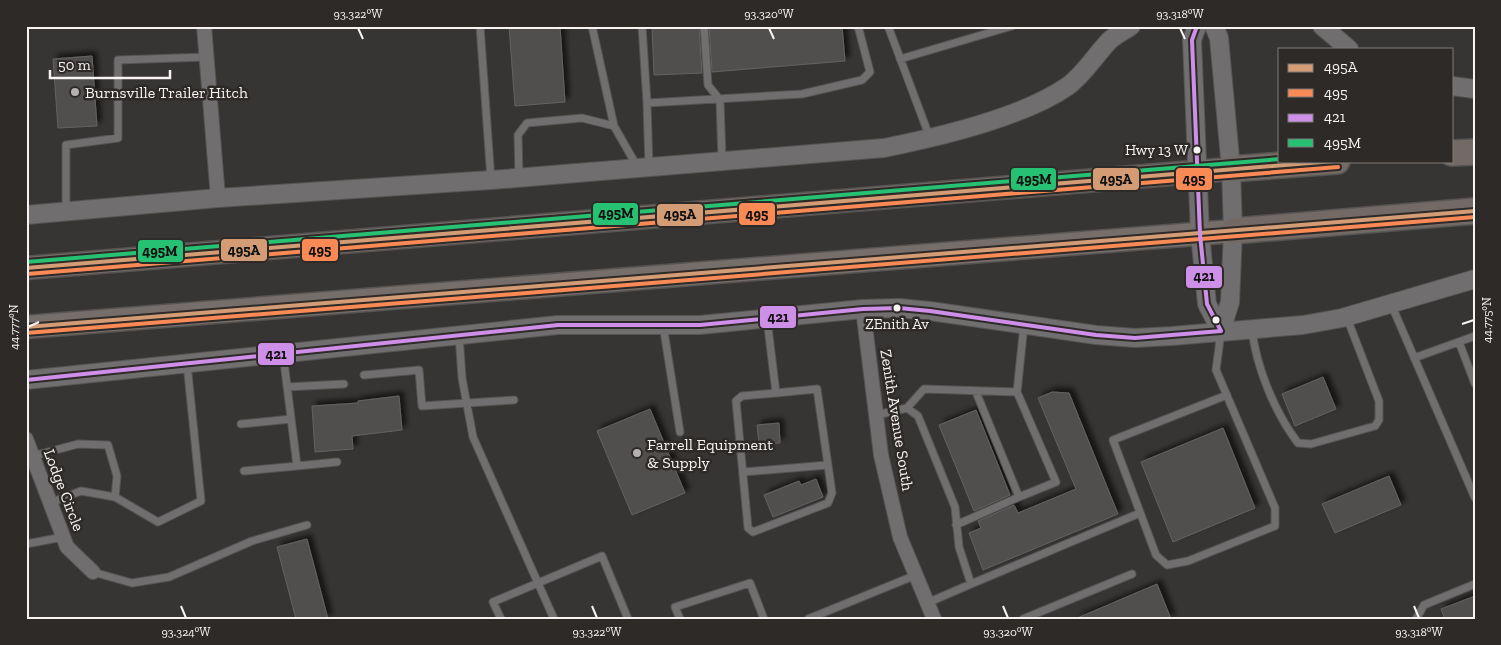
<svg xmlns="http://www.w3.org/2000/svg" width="1501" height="645" viewBox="0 0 1501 645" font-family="'Zilla Slab',serif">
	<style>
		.building { fill: #514f4e; stroke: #646261; filter: url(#shadow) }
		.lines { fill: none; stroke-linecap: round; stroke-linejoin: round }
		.service-casing { stroke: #565453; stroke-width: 9 }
		.minor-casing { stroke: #565453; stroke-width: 16 }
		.tertiary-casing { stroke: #565453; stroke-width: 20 }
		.trunk-casing { stroke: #565453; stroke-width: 25 }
		.motorway-casing { stroke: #565453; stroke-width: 28 }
		.service { stroke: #706e6e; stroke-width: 7 }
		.minor { stroke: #706e6e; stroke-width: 14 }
		.tertiary { stroke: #706e6e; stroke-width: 18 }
		.trunk { stroke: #766e6a; stroke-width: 22 }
		.motorway { stroke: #736a65; stroke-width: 25 }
		.bus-1-casing { stroke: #2e2a28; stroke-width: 8 }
		.bus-2-casing { stroke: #2e2a28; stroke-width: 8 }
		.bus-3-casing { stroke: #2e2a28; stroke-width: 8 }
		.bus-4-casing { stroke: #2e2a28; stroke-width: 8 }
		.bus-1 { stroke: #d39c74; stroke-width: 4 }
		.bus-2 { stroke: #f98a56; stroke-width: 4 }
		.bus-3 { stroke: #ce8fe9; stroke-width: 4 }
		.bus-4 { stroke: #26c172; stroke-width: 4 }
		.ticks { fill: none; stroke: #f7f4f3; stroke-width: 2 }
		.poi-dot { fill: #b4b1b0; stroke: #2e2a28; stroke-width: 2 }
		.bus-dot { fill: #f7f4f3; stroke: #2e2a28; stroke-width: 2 }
		.labels { text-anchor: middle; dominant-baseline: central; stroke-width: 5; stroke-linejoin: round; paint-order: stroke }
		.bus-label { font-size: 15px; fill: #f7f4f3; stroke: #2e2a28; text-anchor: end }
		.poi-label { font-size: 16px; fill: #f7f4f3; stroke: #2e2a28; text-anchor: start }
		.street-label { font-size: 16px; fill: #f7f4f3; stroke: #2e2a28 }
		.line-badge { stroke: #2e2a28; stroke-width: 2 }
		.pale-badge-label { font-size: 14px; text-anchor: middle; font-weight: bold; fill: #111 }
		.neatline { fill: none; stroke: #f7f4f3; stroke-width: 2 }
		.ticks-label { font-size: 12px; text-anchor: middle; fill: #f7f4f3 }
	</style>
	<defs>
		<filter id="shadow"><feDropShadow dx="4.5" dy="-4.5" stdDeviation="2.5" flood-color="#0009"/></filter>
	</defs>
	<rect width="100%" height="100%" fill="#373533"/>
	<path class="building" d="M509,26H560L565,102L515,106Z
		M652,26H699L702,73L654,75Z
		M709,26H842L845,61L712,72Z
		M92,56L97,126L58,128L53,59Z
		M1323,377L1336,409L1295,426L1282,394Z
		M1052,392L1069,393L1118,514L983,570L969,533L981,528L978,521L1014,505L1018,513L1076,489L1038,398Z
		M399,396L402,430L352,436L353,449L315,452L312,406L358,403V401Z
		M650,409L685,493L632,515L597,431Z
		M976,410L1010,495L974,511L939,425Z
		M779,423L780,443L759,444L757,425Z
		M1223,428L1255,508L1173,542L1141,462Z
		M1389,476L1401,505L1335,533L1322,504Z
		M816,479L823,497L773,517L764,495L799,481L801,485Z
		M307,539L328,619H296L277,547Z
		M1157,584L1171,619H1075Z
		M1475,596V619H1445L1441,609Z"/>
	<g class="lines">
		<defs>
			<path id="service" d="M480,26L491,180
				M592,26L614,126
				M642,26L647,103
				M704,26L708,85L720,100L722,160
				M888,26L930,138
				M900,59L1012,26
				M649,167L647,103L802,94L862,80L870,72L858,26
				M519,178L518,135L527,123L582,118L614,126L638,168
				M66,212V145L118,138V60L206,57
				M1391,304L1475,498
				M767,319L776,393L742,396L736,401L748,528L753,532L828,503L832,493L817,389L776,393
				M663,325L680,432
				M1252,329C1256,367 1275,413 1298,443L1311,444L1375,426L1379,420V401L1347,318
				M1221,332L1216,370L1275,508V526L1188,561L1167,565L1156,555L1113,440L1227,395
				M459,335L462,378L473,437L554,619
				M1459,342L1475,384
				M283,354L297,466L337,462
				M1414,358L1475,336
				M364,375L419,370L422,406L514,400
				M287,387L344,384
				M976,392L1019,497L1056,482L1017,392
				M907,408L918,416L955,507L959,547L971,584L927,603
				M877,415L907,408L924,389L1017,392L1024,325
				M241,424L291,419
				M33,456L78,444L108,445L117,476L115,497L81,491L50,503
				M244,471L297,466
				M743,472L828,465
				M115,497L158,522L201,501L187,364
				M956,525L1019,497
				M26,544L63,537
				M93,572L132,583L169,577L252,541L307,525
				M971,584L1140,513
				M501,619L493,602L602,556L628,619
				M680,619L675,607L750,583L764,619
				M808,619L916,575
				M1023,619L1132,574
				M1416,619L1424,605L1475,584"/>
			<path id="minor" d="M204,26L218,198
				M863,309L881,455L900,537L934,619
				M26,439L67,547L93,572"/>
			<path id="tertiary" d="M1197,26L1192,40L1200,234L1207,304L1221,331
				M1214,26L1219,38L1231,169L1233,231L1230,302L1221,331
				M1322,26L1349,49
				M1452,86L1475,89
				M26,215L218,198L491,180L884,148C939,137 1022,118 1068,86C1084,74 1095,56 1109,41C1115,35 1124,31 1131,26
				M26,380L558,325H700L863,309L899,308L930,311L1096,335L1135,338L1172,336L1303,325L1342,318L1475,279"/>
			<path id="trunk" d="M26,268L1231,169
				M26,327L1233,231"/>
			<path id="motorway" d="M1452,153L1475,152
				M1231,169L1337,161
				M1233,231L1475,211"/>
		</defs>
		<use href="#service" class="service-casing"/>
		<use href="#minor" class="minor-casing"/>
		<use href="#tertiary" class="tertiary-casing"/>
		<use href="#trunk" class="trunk-casing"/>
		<use href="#motorway" class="motorway-casing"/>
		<use href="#service" class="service"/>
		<use href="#minor" class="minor"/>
		<use href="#tertiary" class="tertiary"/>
		<use href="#trunk" class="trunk"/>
		<use href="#motorway" class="motorway"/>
		<defs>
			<path id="bus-1" d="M26,268L1334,161
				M26,327L1475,211"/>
			<path id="bus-2" d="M27,274L1338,167
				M26,333L1475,217"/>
			<path id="bus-3" d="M26,380L558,325H700L863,309L899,308L930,311L1096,335L1135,338L1221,331L1207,304L1200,234L1192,40L1197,26"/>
			<path id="bus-4" d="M26,262L1280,159"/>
		</defs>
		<use href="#bus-1" class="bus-1-casing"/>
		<use href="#bus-2" class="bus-2-casing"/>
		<use href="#bus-3" class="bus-3-casing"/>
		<use href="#bus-4" class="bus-4-casing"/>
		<use href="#bus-1" class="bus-1"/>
		<use href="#bus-2" class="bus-2"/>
		<use href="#bus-3" class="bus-3"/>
		<use href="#bus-4" class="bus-4"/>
	</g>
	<path class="ticks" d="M358,28L363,39M769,28L774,39M1180,28L1185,39M1462,324L1474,320M28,327L39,322M181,606L186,618M592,606L597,618M1003,606L1008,618M1414,606L1419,618"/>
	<g class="poi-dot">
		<circle cx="75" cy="92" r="5"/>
		<circle cx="637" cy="453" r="5"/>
	</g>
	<g class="bus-dot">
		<circle cx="1197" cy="150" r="4.5"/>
		<circle cx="897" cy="308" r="4.5"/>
		<circle cx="1216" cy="320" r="4.5"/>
	</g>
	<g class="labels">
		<g class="bus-label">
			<text x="1188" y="150">Hwy 13 W</text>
			<text x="897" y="324" text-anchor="middle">ZEnith Av</text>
		</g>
		<g class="poi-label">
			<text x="85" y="92">Burnsville Trailer Hitch</text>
			<text x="647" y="444">Farrell Equipment<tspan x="647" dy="18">&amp; Supply</tspan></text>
		</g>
		<g class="street-label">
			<text transform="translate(897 420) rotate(81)">Zenith Avenue South</text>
			<text transform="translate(64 490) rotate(69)">Lodge Circle</text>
		</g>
	</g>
	<g class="line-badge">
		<rect x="1175" y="167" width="38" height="24" rx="5" fill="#f98a56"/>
		<rect x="1092" y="167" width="48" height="24" rx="5" fill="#d39c74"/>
		<rect x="1010" y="167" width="47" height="24" rx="5" fill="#26c172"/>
		<rect x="592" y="202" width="47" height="24" rx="5" fill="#26c172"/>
		<rect x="738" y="202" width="38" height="24" rx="5" fill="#f98a56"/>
		<rect x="656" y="203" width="48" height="24" rx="5" fill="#d39c74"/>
		<rect x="301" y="238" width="38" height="24" rx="5" fill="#f98a56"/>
		<rect x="220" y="238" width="48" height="24" rx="5" fill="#d39c74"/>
		<rect x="137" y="239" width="47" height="24" rx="5" fill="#26c172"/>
		<rect x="1185" y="265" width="38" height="24" rx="5" fill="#ce8fe9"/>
		<rect x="759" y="305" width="38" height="24" rx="5" fill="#ce8fe9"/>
		<rect x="257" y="342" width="38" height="24" rx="5" fill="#ce8fe9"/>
	</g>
	<g class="pale-badge-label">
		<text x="1194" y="184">495</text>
		<text x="1116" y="184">495A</text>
		<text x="1034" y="184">495M</text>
		<text x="616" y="218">495M</text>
		<text x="757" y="219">495</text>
		<text x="680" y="219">495A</text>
		<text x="320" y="255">495</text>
		<text x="244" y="255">495A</text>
		<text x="160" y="256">495M</text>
		<text x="1204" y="281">421</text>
		<text x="778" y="322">421</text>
		<text x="276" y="359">421</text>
	</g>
	<rect width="1501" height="645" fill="none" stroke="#2e2a28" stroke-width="55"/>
	<rect x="1278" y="48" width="175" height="115" fill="#2e2a28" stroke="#7e7b79"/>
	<rect x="1288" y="64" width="25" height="8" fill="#d39c74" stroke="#7e7b79"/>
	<text x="1324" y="72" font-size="15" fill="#f7f4f3">495A</text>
	<rect x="1288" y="89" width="25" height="8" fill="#f98a56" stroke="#7e7b79"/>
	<text x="1324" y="98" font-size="15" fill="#f7f4f3">495</text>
	<rect x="1288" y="114" width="25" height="8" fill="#ce8fe9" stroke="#7e7b79"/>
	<text x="1324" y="122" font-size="15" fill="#f7f4f3">421</text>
	<rect x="1288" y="139" width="25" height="8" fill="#26c172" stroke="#7e7b79"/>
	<text x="1324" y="148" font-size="15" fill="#f7f4f3">495M</text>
	<path d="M50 70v8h120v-8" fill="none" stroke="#f7f4f3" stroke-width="2.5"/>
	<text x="58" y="70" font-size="15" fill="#f7f4f3" stroke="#2e2a28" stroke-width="4" paint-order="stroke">50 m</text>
	<rect x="28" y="28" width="1446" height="590" class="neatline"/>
	<g class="ticks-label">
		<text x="358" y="18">93.322°W</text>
		<text x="769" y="18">93.320°W</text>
		<text x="1180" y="18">93.318°W</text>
		<text transform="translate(1487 320) rotate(-90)" y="4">44.775°N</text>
		<text transform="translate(14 327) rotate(-90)" y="4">44.777°N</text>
		<text x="186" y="636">93.324°W</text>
		<text x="597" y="636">93.322°W</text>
		<text x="1008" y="636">93.320°W</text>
		<text x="1419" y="636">93.318°W</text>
	</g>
</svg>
